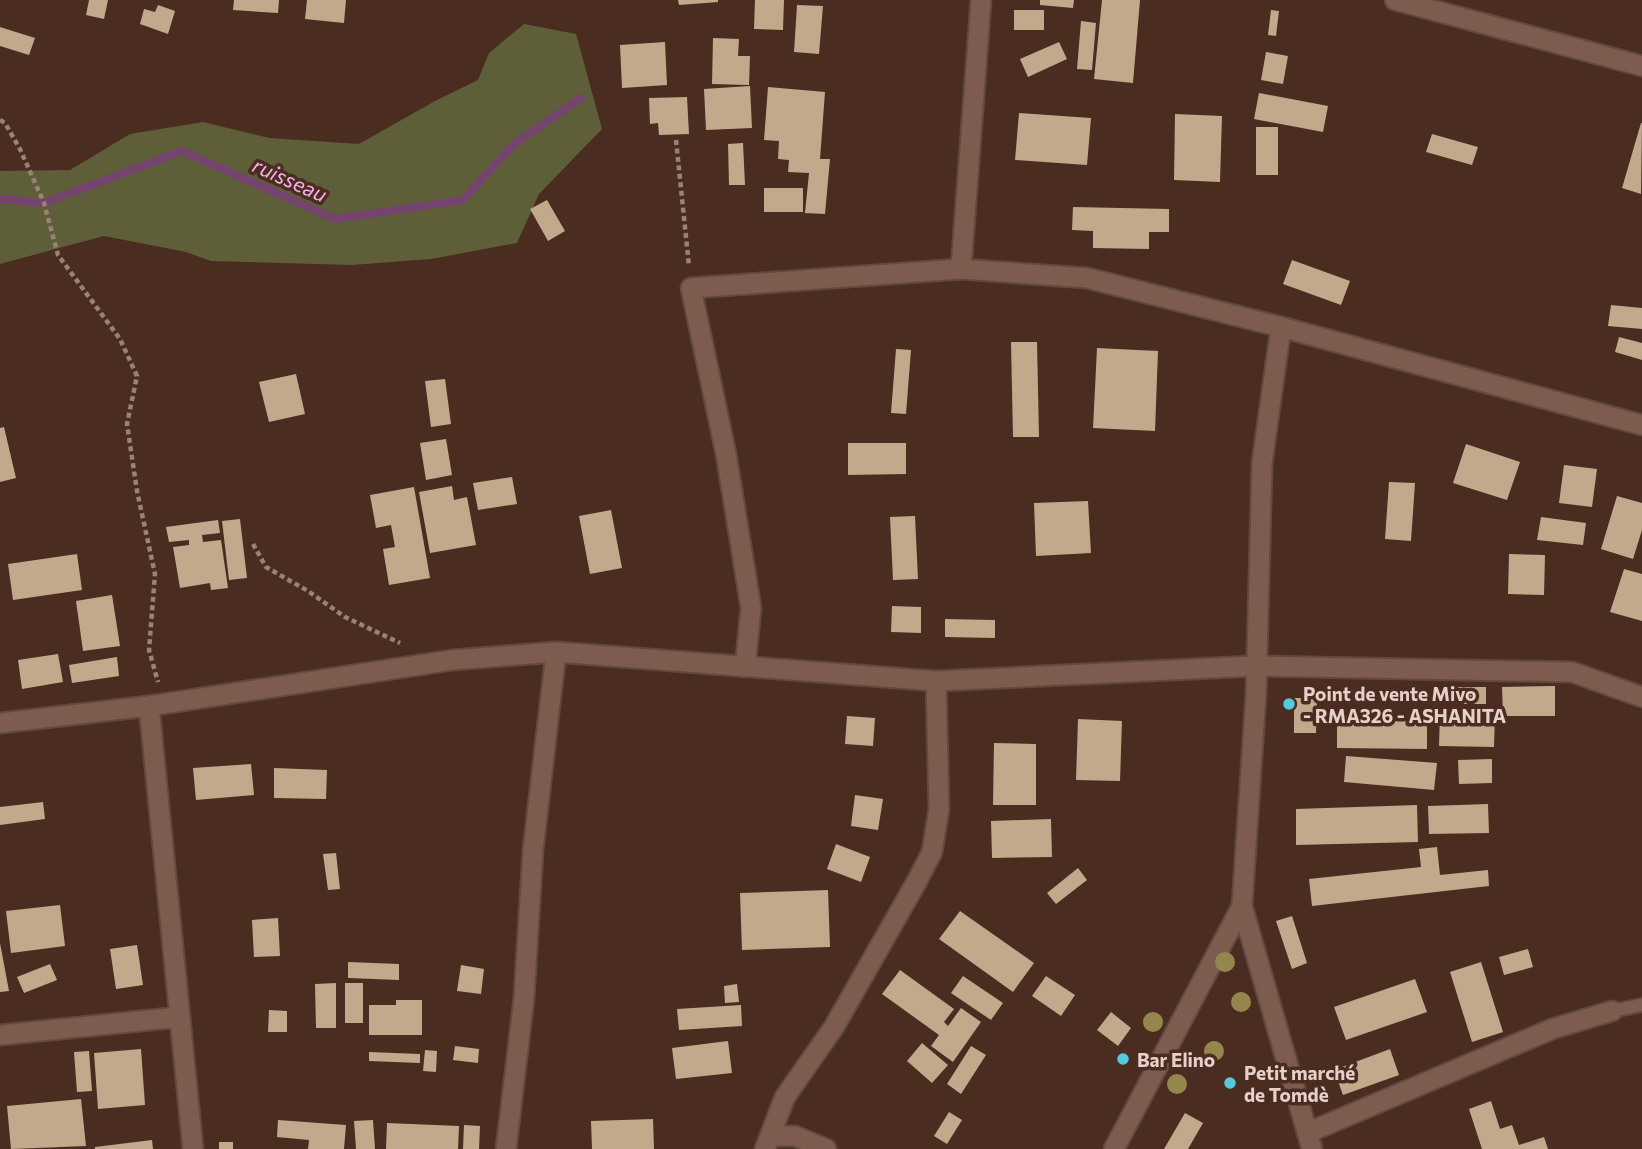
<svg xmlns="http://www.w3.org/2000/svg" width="1642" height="1149" viewBox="0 0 1642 1149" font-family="Commissioner,sans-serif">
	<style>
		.green { fill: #5e5e38 }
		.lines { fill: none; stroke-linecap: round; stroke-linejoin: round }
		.stream { stroke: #75446e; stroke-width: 8 }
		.building { fill: #c1aa8c }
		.service-casing { stroke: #624940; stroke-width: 16 }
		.minor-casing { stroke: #624940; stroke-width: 23 }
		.path { stroke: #9b8279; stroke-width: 4.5; stroke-dasharray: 5 3.5; stroke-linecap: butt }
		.service { stroke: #7d5b4f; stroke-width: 12 }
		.minor { stroke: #7d5b4f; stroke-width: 19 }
		.tree { fill: #95864d }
		.poi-dot { fill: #54cadd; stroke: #4b2c21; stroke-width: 2.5 }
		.labels { text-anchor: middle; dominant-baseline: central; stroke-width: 7; stroke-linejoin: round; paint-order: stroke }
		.poi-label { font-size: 19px; font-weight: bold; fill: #e5d1ca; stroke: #4b2c21; text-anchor: start }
		.water-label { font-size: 21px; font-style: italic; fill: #f8adec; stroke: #4b2c21 }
	</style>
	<rect width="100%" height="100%" fill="#4b2c21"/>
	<path class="green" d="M524,24L576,34L602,129L539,194L517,243L431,259L352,265L211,261L186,252L104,236L0,264V171L70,170L130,134L203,122L269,138L359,144L435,101L478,80L489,53Z"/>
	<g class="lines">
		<path class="stream" d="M0,199L44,203L182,151L335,219L463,200L514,144L581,98"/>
	</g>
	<path class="building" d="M89,0H108L104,19L86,15Z
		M234,0H279L278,13L233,10Z
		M307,0H346L344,23L305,19Z
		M678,0H718V2L679,5Z
		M755,0H784L783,30L754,29Z
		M1040,0H1074L1073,8L1040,5Z
		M1102,0H1140L1133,83L1094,79Z
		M158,5L175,11L168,34L140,24L144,9L155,12Z
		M797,5L823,6L819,54L794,52Z
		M1014,10H1044V30H1014Z
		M1271,10L1279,11L1276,36L1268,35Z
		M1081,21L1096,23L1092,70L1077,69Z
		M0,27L35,38L29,55L0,46Z
		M713,38L739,39L738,56H750L749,85L712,84Z
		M665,42L667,85L622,88L620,45Z
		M1059,42L1067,59L1028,77L1020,59Z
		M1266,52L1288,56L1283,84L1261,80Z
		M750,86L752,128L706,130L704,89Z
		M768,87L825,92L820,159H830L825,214L805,213L809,173L788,172L789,160L778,159L779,141L764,140Z
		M1259,93L1328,106L1323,132L1254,119Z
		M687,97L689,134L659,135L658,123L650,124L649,98Z
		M1019,113L1091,118L1087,165L1015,160Z
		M1175,114L1222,116L1220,182L1174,180Z
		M1641,123H1642L1641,194L1622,188Z
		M1256,127H1278V175H1256Z
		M1432,134L1478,147L1472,165L1426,152Z
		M743,143L745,185H729L728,144Z
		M764,188H803V212H764Z
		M547,200L565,231L548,241L530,209Z
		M1073,207L1169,209V232H1149V249L1093,248V231L1072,230Z
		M1292,260L1350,281L1341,305L1283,284Z
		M1611,305L1642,308V329L1608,326Z
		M1619,337L1642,343V360L1615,352Z
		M1011,342H1037L1039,437H1013Z
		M1097,348L1158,351L1155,431L1093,428Z
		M896,349L911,350L906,414L891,413Z
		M296,374L305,414L269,422L259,382Z
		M445,379L451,424L431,427L425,381Z
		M4,427L16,478L0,482V428Z
		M446,439L452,475L426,480L420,443Z
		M848,443H906V474L848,475Z
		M1466,444L1520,462L1507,500L1453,483Z
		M1564,465L1597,469L1592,507L1559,503Z
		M512,477L517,504L478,510L473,483Z
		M1389,482L1415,483L1411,541L1385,539Z
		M452,486L454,500L467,497L476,545L430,553L419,492Z
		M414,487L430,578L389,585L383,549L395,547L391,525L376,528L370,495Z
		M1617,496L1642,503V530L1633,559L1601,549Z
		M1088,501L1091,553L1036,556L1034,503Z
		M611,510L622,568L590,574L579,516Z
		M915,516L918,579L893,580L890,517Z
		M1541,517L1586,523L1583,545L1537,540Z
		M240,519L247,578L229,580L222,521Z
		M218,520L220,533L202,535L203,542L221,540L228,588L211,590L210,583L180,588L173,547L189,545V540L169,542L166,527Z
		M77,554L82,590L13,600L8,564Z
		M1509,554L1545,555L1544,595L1508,594Z
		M1624,569L1642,574V621L1610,612Z
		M112,595L120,646L83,651L76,601Z
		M892,606L921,607V633L891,632Z
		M945,619L995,620V638L945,637Z
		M58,654L63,682L22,689L18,660Z
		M117,657L119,676L72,683L69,665Z
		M1555,686V716H1503L1502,687Z
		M1442,687H1486V704H1442Z
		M1294,698H1317L1316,733H1294Z
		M1440,712L1495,713L1494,747L1439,746Z
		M847,716L875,718L873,746L845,744Z
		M1337,717L1427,718V749L1337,748Z
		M1078,719L1122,721L1120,781L1076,780Z
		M994,743L1036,744V805H993Z
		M1346,756L1437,763L1434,790L1344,782Z
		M1492,759V783L1459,784L1458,760Z
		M251,764L254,795L196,800L193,768Z
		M274,768L327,770L326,799L274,798Z
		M855,795L883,799L878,830L851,826Z
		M43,802L45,819L0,825V807Z
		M1488,804L1489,833L1429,834L1428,806Z
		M1417,805L1418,842L1296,845V809Z
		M1051,819L1052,857L992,858L991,821Z
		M836,844L870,857L861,882L827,869Z
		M1437,847L1440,875L1488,870L1489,886L1312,906L1309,879L1421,867L1419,849Z
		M336,853L340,889L328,890L323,854Z
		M1078,868L1087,880L1056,904L1047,893Z
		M828,890L830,947L742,950L740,893Z
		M60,905L65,946L11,953L6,911Z
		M960,911L1034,963L1013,992L939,939Z
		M1292,916L1307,963L1292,969L1276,921Z
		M278,918L280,956L254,957L252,920Z
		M0,943L9,991L0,992Z
		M137,945L143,985L116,989L110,949Z
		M1528,949L1533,967L1504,975L1499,957Z
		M348,962L399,964V980L348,978Z
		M1481,962L1503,1032L1472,1042L1450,972Z
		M50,964L57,980L24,993L17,977Z
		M461,965L484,969L481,994L457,991Z
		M900,970L954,1009L944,1022L948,1026L961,1008L981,1022L953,1062L931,1046L939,1035L882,994Z
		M963,976L1003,1003L991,1020L951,993Z
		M1046,976L1075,995L1061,1016L1032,996Z
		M1415,979L1427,1012L1346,1040L1334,1007Z
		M336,983V1028H316L315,984Z
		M345,983H363V1023H345Z
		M737,984L739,1002L725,1003L724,986Z
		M396,1000H422V1035H369V1005H396Z
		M741,1005L742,1026L679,1030L677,1009Z
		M269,1010L287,1011V1032H268Z
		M1111,1012L1131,1028L1118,1046L1097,1030Z
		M728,1041L732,1073L676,1079L672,1048Z
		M922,1043L948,1065L932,1083L907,1061Z
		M455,1046L479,1049L478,1063L453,1060Z
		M971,1046L986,1055L961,1094L947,1084Z
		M141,1049L145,1105L98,1109L94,1053Z
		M1390,1049L1399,1075L1343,1095L1334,1070Z
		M425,1050L437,1051L436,1072L423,1071Z
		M89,1051L92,1091L77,1092L74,1052Z
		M369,1052L420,1054V1063L369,1061Z
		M81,1099L86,1146L11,1149L7,1106Z
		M1491,1101L1500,1129L1512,1125L1519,1145L1544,1137L1548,1149H1482L1469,1109Z
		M949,1112L962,1120L947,1144L934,1136Z
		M1185,1113L1203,1123L1188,1149H1164Z
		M653,1119L654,1149H592L591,1121Z
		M278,1120L346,1125L344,1149H308L309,1140L277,1137Z
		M373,1120L375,1149H356L354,1121Z
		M387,1123L459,1126L458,1149H386Z
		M464,1125L480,1126L479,1149H463Z
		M152,1140L153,1149H95V1147Z
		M219,1142H233V1149H219Z"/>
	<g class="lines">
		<defs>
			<path id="service" d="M1612,1011L1642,1005"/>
			<path id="minor" d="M981,0L961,269L1087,278L1281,327L1642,425
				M1395,0L1642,66
				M1281,327L1262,463L1256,694L1242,906L1312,1149
				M745,667L751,608L726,454L691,288L961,269
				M149,706L193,1149
				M0,723L149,706L452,660L556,652L936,681L1255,666L1572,672L1642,697
				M0,1035L180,1017
				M1307,1133L1552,1029L1612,1011
				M770,1136H795L826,1149
				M506,1149L524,998L533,850L556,652
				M765,1149L785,1097L834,1027L916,883L932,852L939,809L936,681
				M1114,1149L1242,906"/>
		</defs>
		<use href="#service" class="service-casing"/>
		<use href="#minor" class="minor-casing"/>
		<path class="path" d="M0,120L5,123L20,149L44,203L58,255L120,339L137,376L127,424L137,491L155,574L149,650L158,682
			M676,140L689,266
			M253,544L266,567L308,591L345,617L400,643"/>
		<use href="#service" class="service"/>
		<use href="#minor" class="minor"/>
	</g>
	<g class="tree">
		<circle cx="1225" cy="962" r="10"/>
		<circle cx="1241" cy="1002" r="10"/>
		<circle cx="1153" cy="1022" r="10"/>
		<circle cx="1214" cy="1051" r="10"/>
		<circle cx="1177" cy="1084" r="10"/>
	</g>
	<g class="poi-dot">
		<circle cx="1289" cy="704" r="7"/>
		<circle cx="1123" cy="1059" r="7"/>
		<circle cx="1230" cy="1083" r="7"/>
	</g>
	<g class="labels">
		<g class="poi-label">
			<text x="1303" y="693">Point de vente Mivo<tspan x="1303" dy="22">- RMA326 - ASHANITA</tspan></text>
			<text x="1137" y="1059">Bar Elino</text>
			<text x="1244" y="1072">Petit marché<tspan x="1244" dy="22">de Tomdè</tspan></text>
		</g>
		<g class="water-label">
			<text transform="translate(290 179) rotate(24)">ruisseau</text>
		</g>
	</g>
</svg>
